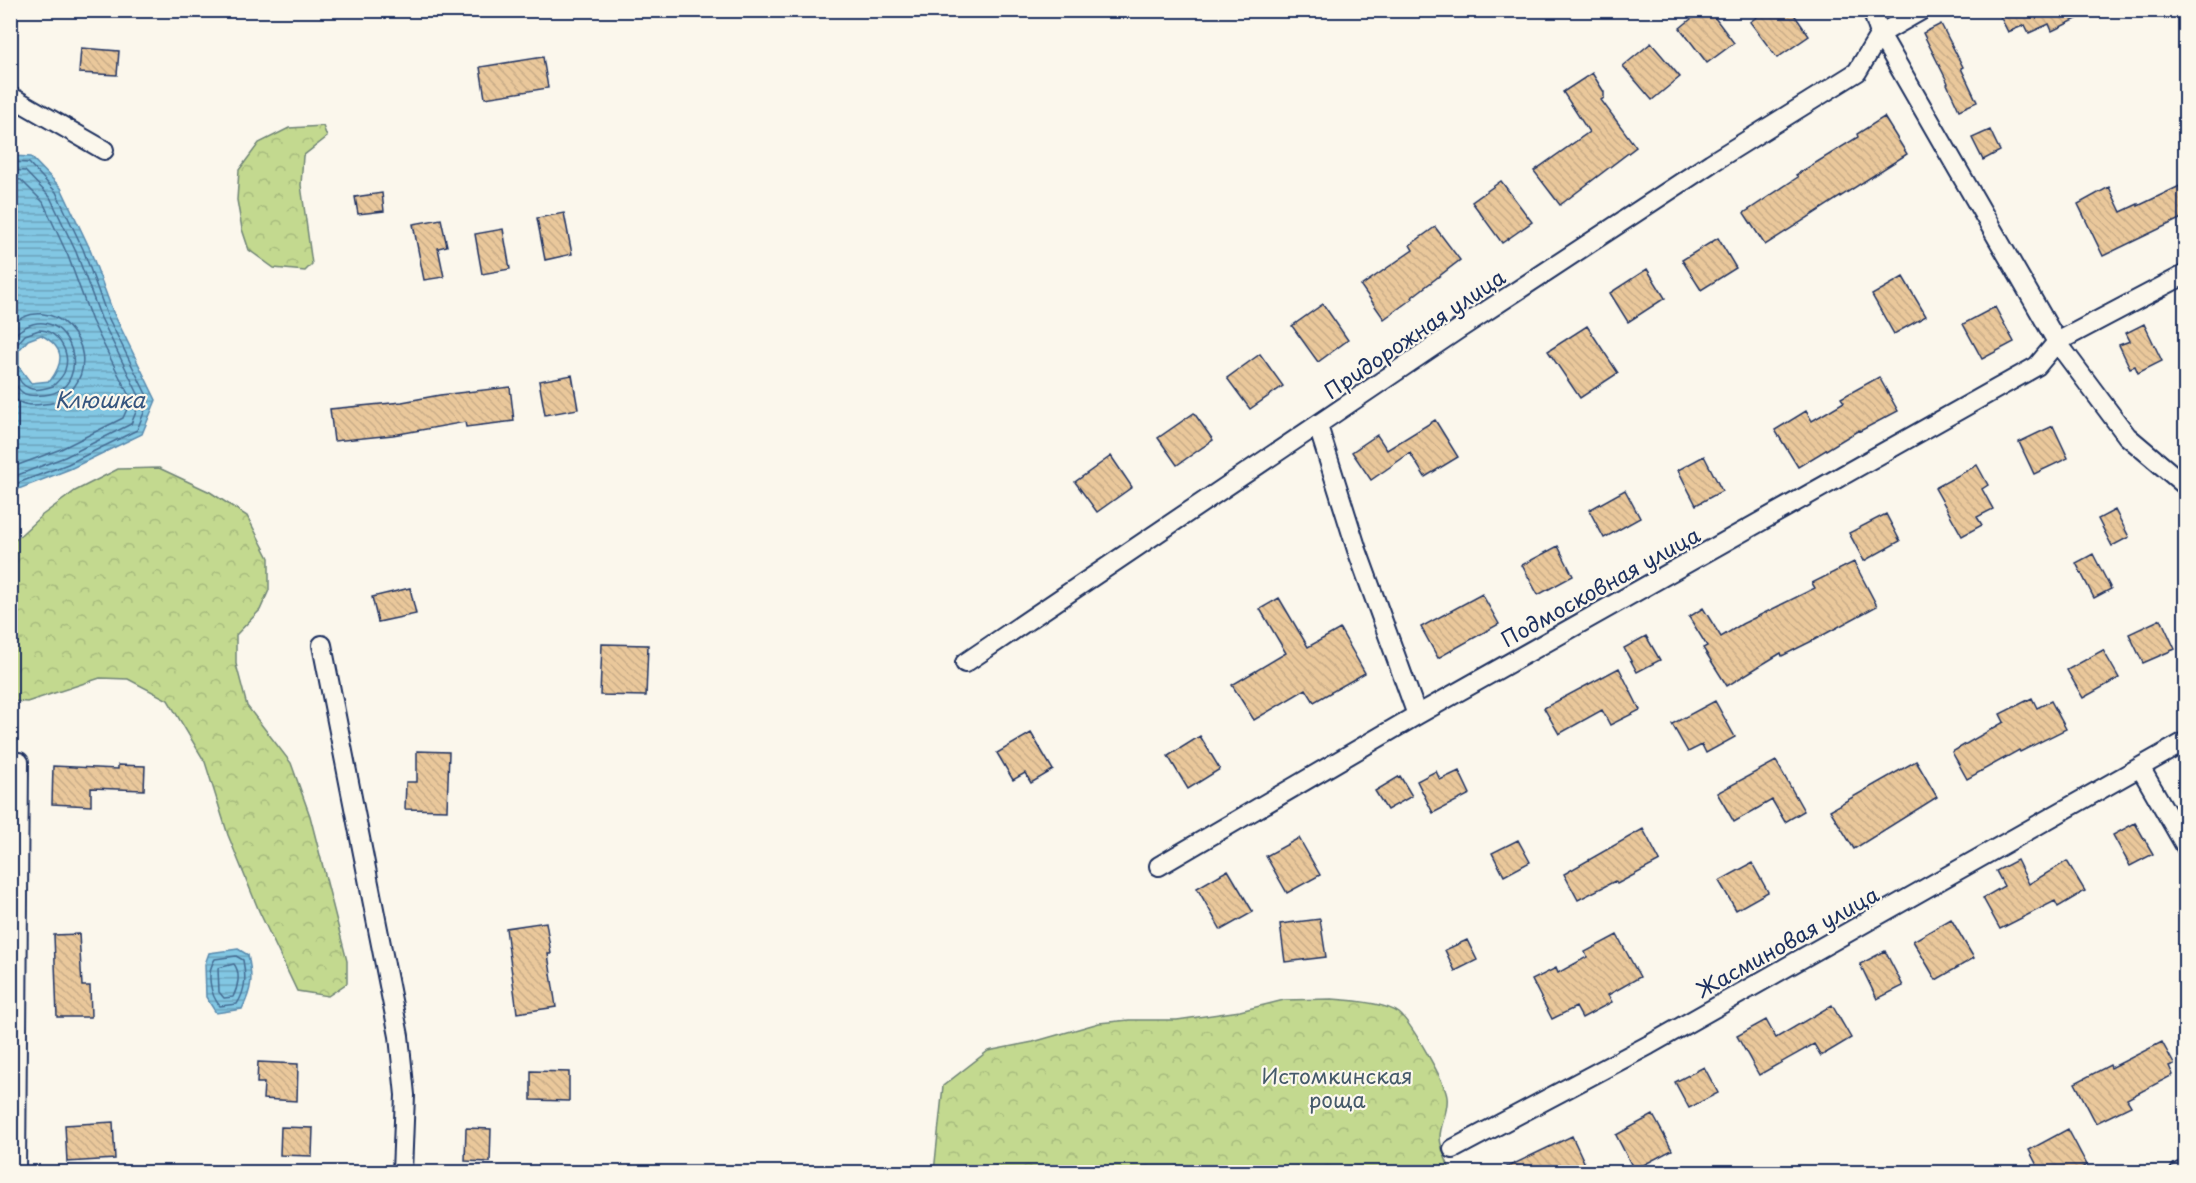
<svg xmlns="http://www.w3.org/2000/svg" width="2196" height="1183" viewBox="0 0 2196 1183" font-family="'Playpen Sans',sans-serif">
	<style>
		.forest { fill: url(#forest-crowns); stroke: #6f8476; stroke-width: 1.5 }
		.water { fill: url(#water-rules); stroke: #598aae; stroke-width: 1.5; fill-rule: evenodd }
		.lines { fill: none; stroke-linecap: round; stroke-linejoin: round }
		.shore { stroke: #446c93; stroke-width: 1.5 }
		.building { fill: url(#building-back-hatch); stroke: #1b2f5e; stroke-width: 1.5 }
		.street-casing { stroke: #1b2f5e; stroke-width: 22 }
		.street { stroke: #fbf7ec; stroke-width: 18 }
		.labels { text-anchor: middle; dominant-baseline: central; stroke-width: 4.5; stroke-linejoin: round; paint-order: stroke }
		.street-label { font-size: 21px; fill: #1b2f5e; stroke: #fbf7ec }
		.park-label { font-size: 21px; fill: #455a6a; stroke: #fbf7ec }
		.water-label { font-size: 22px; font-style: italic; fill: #35557f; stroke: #fbf7ec }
	</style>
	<defs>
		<pattern id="forest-crowns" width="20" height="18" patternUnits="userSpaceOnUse" patternTransform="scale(1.5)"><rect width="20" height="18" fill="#c3d98f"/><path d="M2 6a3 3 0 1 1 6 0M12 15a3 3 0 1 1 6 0" fill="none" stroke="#a7bb7e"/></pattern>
		<pattern id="water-rules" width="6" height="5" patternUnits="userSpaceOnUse" patternTransform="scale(1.5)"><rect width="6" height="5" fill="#82c7e3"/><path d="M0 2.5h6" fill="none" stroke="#6aa2bb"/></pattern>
		<pattern id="building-back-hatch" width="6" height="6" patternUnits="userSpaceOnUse" patternTransform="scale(1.5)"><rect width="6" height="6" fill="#eac89b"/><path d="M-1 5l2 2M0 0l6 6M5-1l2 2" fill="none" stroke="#c8ac88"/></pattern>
	</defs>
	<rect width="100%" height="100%" fill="#fbf7ec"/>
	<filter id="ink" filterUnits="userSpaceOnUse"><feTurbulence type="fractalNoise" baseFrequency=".0167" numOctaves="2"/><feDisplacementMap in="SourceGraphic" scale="12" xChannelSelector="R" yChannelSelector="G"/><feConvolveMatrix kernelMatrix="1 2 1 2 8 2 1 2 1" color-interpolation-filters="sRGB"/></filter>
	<g filter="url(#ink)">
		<path class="forest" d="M323,126L327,137L303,156L301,185L312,264L305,271L274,268L249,250L242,229L237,200L239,170L259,143L289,128Z
			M159,468L210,492L247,516L269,558V590L260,610L236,635V664L247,706L291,763L310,816L347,961V983L328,996L297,991L259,911L228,835L205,762L168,700L128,679L100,678L27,702L11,701V544L41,516L75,491L118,469Z
			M1332,999C1349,1000 1385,1003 1399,1013C1411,1023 1445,1081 1447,1097C1449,1111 1440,1124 1440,1137C1440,1148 1447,1162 1451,1172H934L943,1086L988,1051L1033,1042L1099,1023L1129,1020H1177L1240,1011L1284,1000Z"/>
		<path class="water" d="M11,156L31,157L61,188L89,247L113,312L156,400L142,434L70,469L11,492ZM41,335C64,347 65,361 50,381L31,383L19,367V350L28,340Z
			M238,949L248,955C253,978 252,989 242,1009L216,1013L206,997L205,964L209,953Z"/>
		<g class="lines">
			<path class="shore" d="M10,162L29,163L56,192L83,249L107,315L149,400L137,430L68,464L10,486
				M10,170L25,171L50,197L76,252L101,318L141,400L131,424L65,457L10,478
				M10,179L21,180L43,202L68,256L92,321L131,400L123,418L61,449L10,468
				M10,326C51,288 104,346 74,387C66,399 59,403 44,404C30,406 20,406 10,394
				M39,330C58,330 71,353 65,370C64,376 57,382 53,386C47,388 35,391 29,388C15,383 13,361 13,349L25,335Z
				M10,339C65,283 102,390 44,395C23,397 22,394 10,378
				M236,956L243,960C246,976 246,990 237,1004L220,1006C210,995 206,972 215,959Z
				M234,964C241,973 238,987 233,997L224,998L219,992L218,968Z"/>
		</g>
		<path class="building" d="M1702,10H1709L1734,43L1707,63L1680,28Z
			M1766,10H1791L1809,36L1777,58L1750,22Z
			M2013,10H2095L2052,31L2049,24L2029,33L2025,25L2008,32L2000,16Z
			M1941,24L1963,67L1961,68L1977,102L1959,110L1947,84L1948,83L1923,33Z
			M1651,43L1680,77L1652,100L1623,66Z
			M81,48L119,51L117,75L79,73Z
			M543,57L548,88L485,98L480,67Z
			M1592,73L1604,92V98L1601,100L1636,147L1560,205L1534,171L1589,132L1563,92Z
			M1884,117L1907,154L1765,245L1744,213L1798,177L1796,175L1858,137L1857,134Z
			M1990,130L2000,151L1983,160L1972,138Z
			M1501,181L1532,222L1502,243L1472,202Z
			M2186,183V216L2103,256L2078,204L2109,187L2121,212L2138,204V206Z
			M382,193L384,211L358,214L355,197Z
			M564,213L572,254L545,260L537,218Z
			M441,219L447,246L438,248L444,277L424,280L413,224Z
			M1435,227L1460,260L1412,297L1413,298L1384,319L1361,286L1413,250L1410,245Z
			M503,229L510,269L482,274L475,234Z
			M1718,238L1736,268L1701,290L1682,260Z
			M1647,269L1665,298L1628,322L1610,293Z
			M1903,277L1926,316L1894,334L1872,295Z
			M1323,304L1348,340L1318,362L1292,326Z
			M1995,307L2014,342L1982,359L1963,324Z
			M2144,324L2162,361L2138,373L2135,366L2130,368L2119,345L2130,341L2126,333Z
			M1587,326L1618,373L1580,398L1548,351Z
			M1260,354L1283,386L1250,409L1227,378Z
			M572,375L578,409L545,415L539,381Z
			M1879,377L1898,411L1860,431L1859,430L1798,467L1775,430L1806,411L1812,421L1844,402L1841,398Z
			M510,387L514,421L466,427L465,422L393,435L334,441L330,409L402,402L440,395Z
			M1194,413L1213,440L1177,465L1158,438Z
			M1435,420L1458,457L1425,477L1410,453L1371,480L1352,452L1377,435L1387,450Z
			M2053,426L2068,458L2034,474L2019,442Z
			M1111,456L1132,487L1097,512L1075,482Z
			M1704,456L1722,491L1696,505L1678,470Z
			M1977,465L1988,485L1982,489L1993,509L1977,517L1982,525L1962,536L1935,488Z
			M1625,490L1640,518L1604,538L1589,510Z
			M2115,510L2129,537L2112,546L2098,519Z
			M1886,514L1900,541L1864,561L1849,533Z
			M1558,546L1573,576L1538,595L1522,565Z
			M2093,554L2111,589L2094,598L2076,563Z
			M1854,562L1877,606L1812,641L1782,656L1781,653L1727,686L1703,648L1707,646L1689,617L1703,608L1721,637L1742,624L1815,588L1812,583Z
			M410,588L416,614L378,622L372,597Z
			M1482,594L1499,624L1438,658L1421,627Z
			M1279,598L1308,647L1340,629L1365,673L1314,702L1306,689L1254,720L1232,685L1286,653L1260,609Z
			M2161,619L2175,649L2143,663L2129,634Z
			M1646,636L1660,660L1637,672L1624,648Z
			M602,644L648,645L646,696L600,695Z
			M2103,650L2119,678L2083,698L2067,670Z
			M1619,668L1640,710L1610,725L1602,710L1559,734L1544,708Z
			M2032,698L2037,708L2051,701L2066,729L2020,752L2019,750L1967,779L1952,752L2004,722L2000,714Z
			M1715,701L1735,737L1706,753L1702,745L1688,752L1672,724Z
			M1031,733L1053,770L1031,783L1025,773L1013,780L997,753Z
			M1200,736L1220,769L1188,789L1168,756Z
			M417,751L449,752L447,810L405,809L406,782H417Z
			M1776,761L1804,811L1785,822L1772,800L1734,822L1717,793Z
			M1916,761L1937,797L1854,849L1830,810Z
			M118,765L145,766L144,790L91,788V806L52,804L53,766L118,769Z
			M1436,771L1440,780L1459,771L1470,794L1433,813L1417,781Z
			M1400,776L1412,796L1387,810L1375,791Z
			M2135,823L2153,854L2130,866L2113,835Z
			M1643,829L1660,861L1617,884L1615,881L1578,900L1564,874Z
			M1299,838L1320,875L1287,893L1266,856Z
			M1518,840L1530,862L1504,876L1492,853Z
			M2017,860L2029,884L2067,861L2085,891L2058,907L2055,901L2000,929L1983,898L2004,886L1996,871Z
			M1752,863L1768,892L1736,910L1719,881Z
			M1228,870L1253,912L1221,930L1197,888Z
			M1320,919L1326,957L1285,962L1280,924Z
			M1951,919L1974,958L1936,980L1913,941Z
			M546,922L551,954H548L556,1007L517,1013L506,928Z
			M79,934L82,986H90L91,1017H57L54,935Z
			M1617,935L1640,977L1608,995L1612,1002L1582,1018L1576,1007L1552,1019L1532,980L1556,968L1558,973L1587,957L1585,952Z
			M1467,940L1477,960L1455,971L1445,950Z
			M1885,951L1903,986L1877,999L1860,964Z
			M1832,1005L1851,1038L1821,1056L1814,1044L1759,1075L1737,1036L1766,1020L1776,1038Z
			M2162,1042L2174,1064L2169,1066L2173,1075L2127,1099L2131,1106L2096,1123L2075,1083L2110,1065L2111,1068Z
			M258,1062L298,1064L297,1101L263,1099L264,1083H257Z
			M1704,1067L1718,1093L1689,1108L1675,1082Z
			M531,1071L569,1072V1101L531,1100Z
			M1653,1115L1672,1150L1634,1170L1616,1135Z
			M113,1122L115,1159L67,1162L65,1125Z
			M281,1127L313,1128L312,1156L280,1155Z
			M466,1128L491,1129L490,1162L465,1161Z
			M2068,1129L2087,1165L2073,1173H2041L2029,1150Z
			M1572,1136L1585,1164L1568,1173H1495Z"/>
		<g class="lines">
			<defs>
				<path id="street" d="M1872,10L1880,34L2057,342L2127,436L2186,486
					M10,96L104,150
					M1318,426L1357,550L1417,715
					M322,645L399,1036L405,1095L402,1172
					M965,663L1459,329L1711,163L1857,72L1880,34L1922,10
					M2140,767L2186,847
					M1159,866L1417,715L2037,366L2057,342L2186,274
					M1453,1149L1649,1045L2186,741
					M16,1172L19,762
					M2180,1172L2186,1170"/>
			</defs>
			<use href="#street" class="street-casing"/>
			<use href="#street" class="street"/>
		</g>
	</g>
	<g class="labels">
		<g class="street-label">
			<text transform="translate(1414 333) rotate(-34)">Придорожная улица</text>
			<text transform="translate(1600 586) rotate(-29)">Подмосковная улица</text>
			<text transform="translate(1787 941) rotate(-29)">Жасминовая улица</text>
		</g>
		<g class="park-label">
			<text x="1337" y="1075">Истомкинская<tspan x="1337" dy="24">роща</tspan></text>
		</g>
		<g class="water-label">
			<text x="100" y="398">Клюшка</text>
		</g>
	</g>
	<rect width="2196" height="1183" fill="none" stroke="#fbf7ec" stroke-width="36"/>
	<rect x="18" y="18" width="2160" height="1147" fill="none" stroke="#1b2f5e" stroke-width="2" filter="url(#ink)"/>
</svg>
